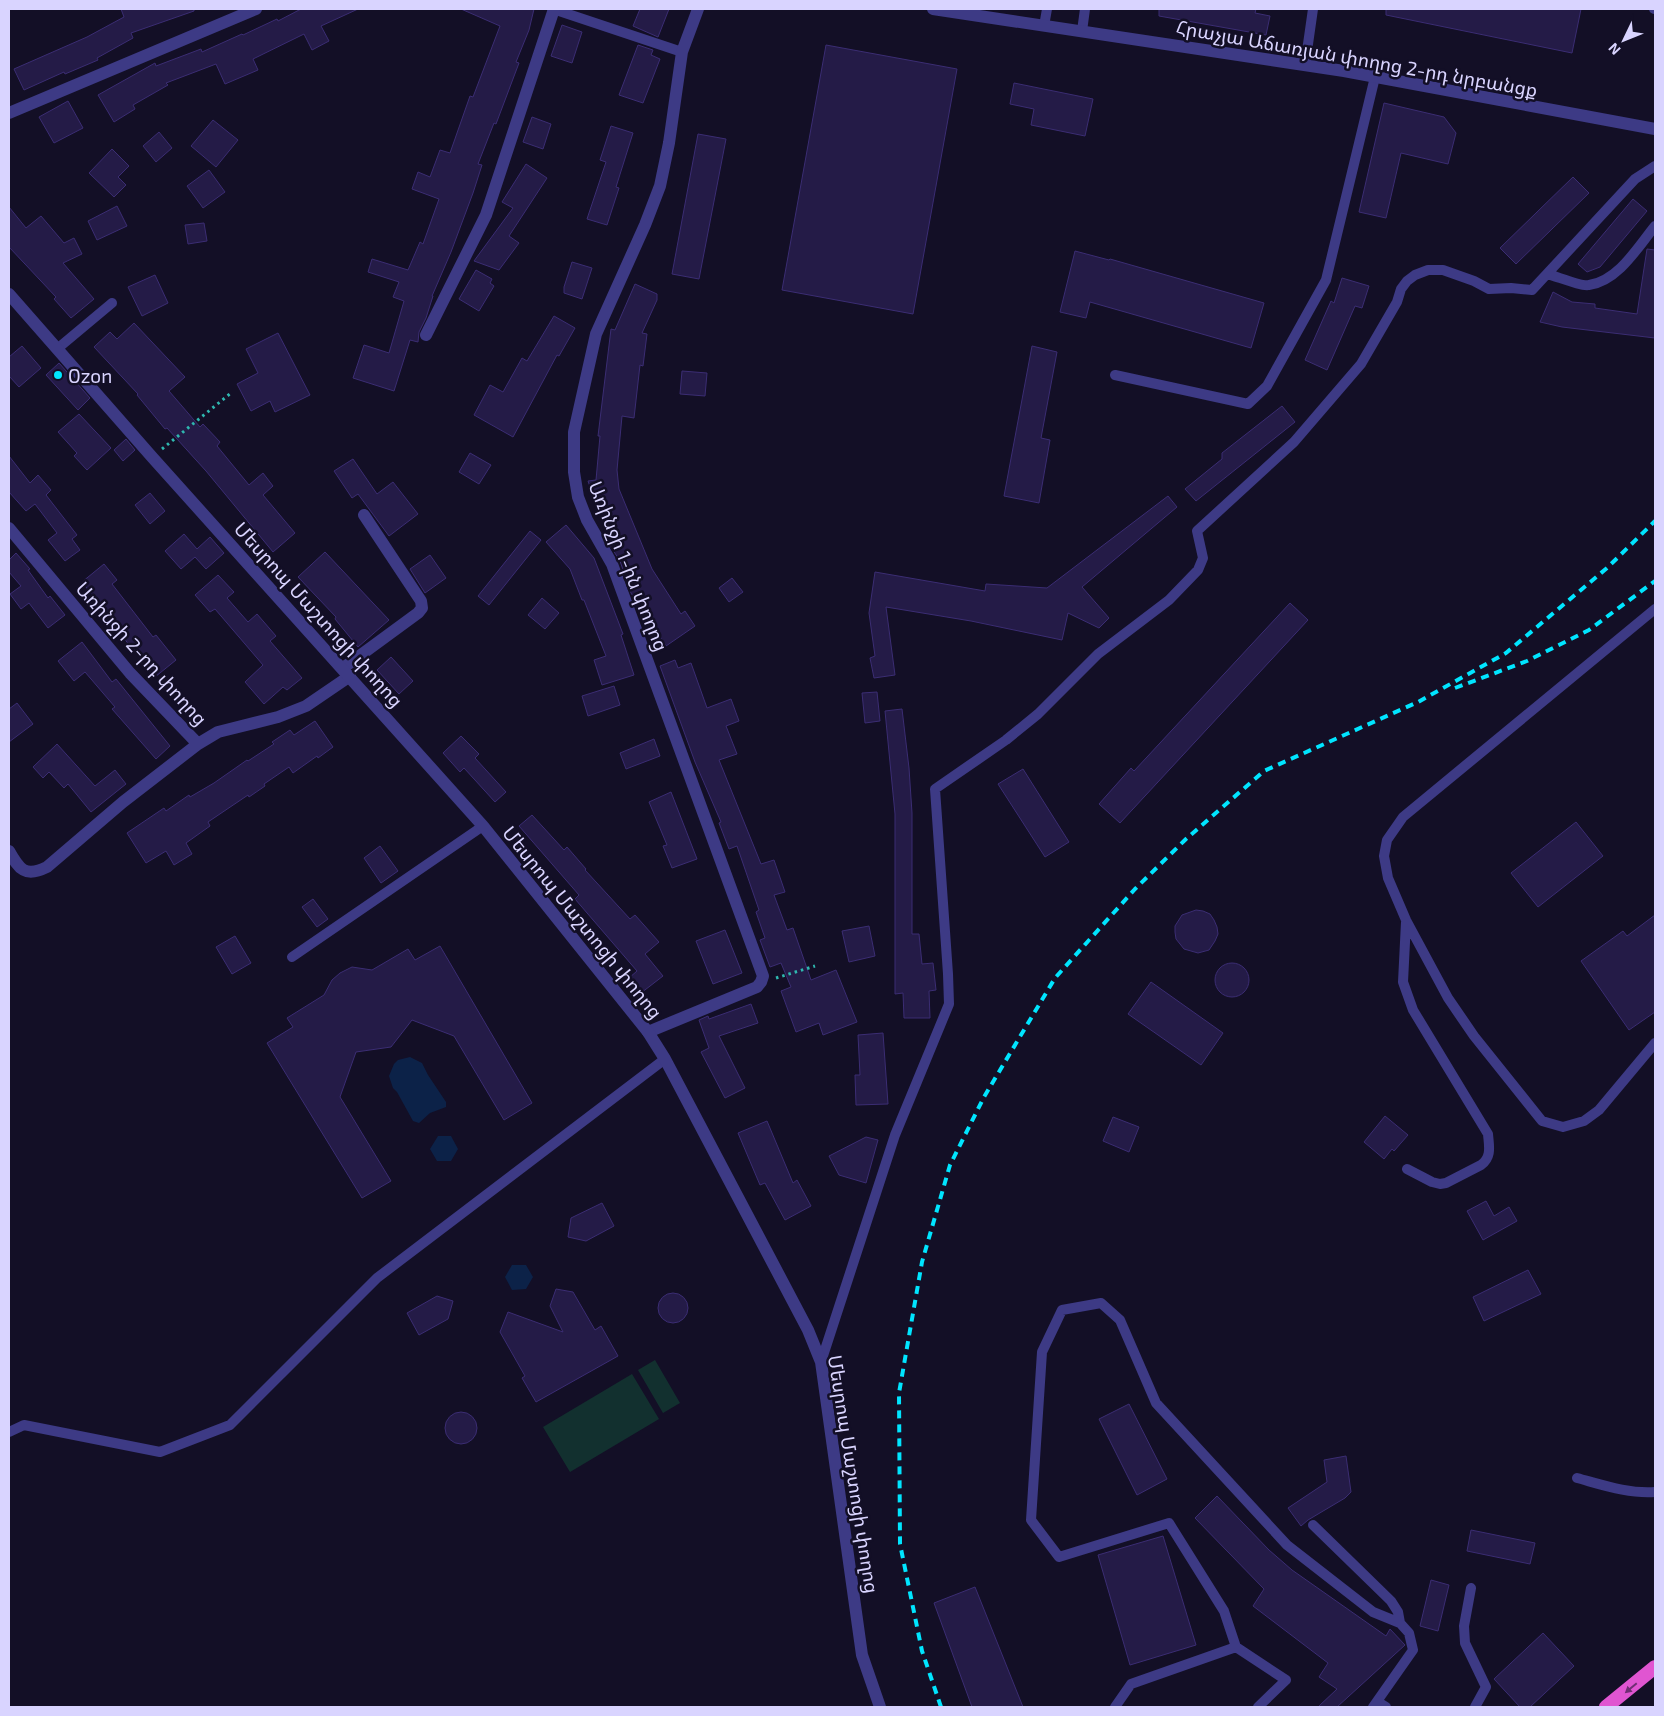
<svg xmlns="http://www.w3.org/2000/svg" width="1664" height="1716" viewBox="0 0 1664 1716" font-family="'Exo 2','Noto Sans Armenian',sans-serif">
	<style>
		.green { fill: #12302f }
		.water { fill: #0c2248 }
		.building { fill: #241b47; stroke: #3b2d73 }
		.lines { fill: none; stroke-linecap: round; stroke-linejoin: round }
		.path { stroke: #2fb8b0; stroke-width: 3; stroke-dasharray: 2.5 4; stroke-linecap: butt }
		.service { stroke: #3d3a85; stroke-width: 10 }
		.minor { stroke: #3d3a85; stroke-width: 12 }
		.tertiary { stroke: #3d3a85; stroke-width: 12 }
		.trunk { stroke: #e055d1; stroke-width: 14 }
		.rail { stroke: #00e5ff; stroke-width: 4; stroke-dasharray: 8 6; stroke-linecap: butt }
		.oneway { fill: #6f2e73 }
		.poi-dot { fill: #00e5ff; stroke: #130f26; stroke-width: 2 }
		.labels { text-anchor: middle; dominant-baseline: central; stroke-width: 5; stroke-linejoin: round; paint-order: stroke }
		.street-label { font-size: 19px; fill: #d9d4ff; stroke: #130f26 }
		.poi-label { font-size: 19px; fill: #d9d4ff; stroke: #130f26; text-anchor: start }
	</style>
	<rect width="100%" height="100%" fill="#130f26"/>
	<path class="green" d="M655,1360L680,1403L663,1413L638,1370Z
		M632,1374L659,1419L570,1472L543,1427Z"/>
	<path class="water" d="M410,1057L422,1063L428,1075L446,1102V1107L430,1113L419,1123L413,1121L397,1092L393,1088L389,1076L394,1064L398,1060Z
		M438,1136H451L458,1149L451,1161H437L430,1149Z
		M512,1265H526L533,1277L526,1289L512,1290L505,1277Z"/>
	<path class="building" d="M121,9H194V11L131,33L133,38L97,58L98,60L65,74L64,72L24,90L14,69L87,37L124,17Z
		M301,9H358L321,26L329,41L312,50L304,34L253,59L258,70L225,84L216,64L166,83L168,85L133,105L135,109L114,122L98,95L155,63L156,66L201,49L202,52L242,34L243,35L277,19L278,21Z
		M461,9H534L529,30L516,62L519,63L496,124L494,123L478,164L482,165L473,193L451,252L432,296H433L426,318L419,332L418,342L410,340L394,391L353,378L364,345L389,353L404,301L393,297L399,282L368,272L372,259L408,270L420,242L423,244L439,199L412,189L418,172L430,177L440,150L450,153L470,96L473,97L500,26Z
		M640,9H669L658,37L633,26Z
		M1159,9H1256L1255,13L1270,16L1266,35L1159,16Z
		M1386,9H1581L1572,53L1386,15Z
		M562,25L582,32L572,63L551,56Z
		M638,45L653,50L651,55L660,59L643,103L619,95Z
		M826,45L957,69L913,314L782,290Z
		M1014,83L1093,99L1085,136L1031,125L1034,109L1010,104Z
		M68,101L83,128L54,143L39,117Z
		M1384,103L1444,117L1456,133L1448,164L1401,153L1386,218L1359,212Z
		M532,117L551,124L543,149L523,142Z
		M213,120L238,140L216,167L191,146Z
		M611,126L633,133L616,187L619,188L607,225L587,219L606,162L600,160Z
		M159,132L172,148L156,162L143,146Z
		M698,134L726,139L699,279L672,274Z
		M112,149L129,166L118,177L126,185L114,197L89,173Z
		M526,164L547,178L509,236L519,243L499,270L474,261L513,208L502,202Z
		M209,170L225,192L203,208L187,186Z
		M1573,177L1589,193L1516,264L1500,248Z
		M1633,199L1647,211L1600,267L1587,272L1578,264Z
		M117,206L127,226L97,240L88,221Z
		M9,207L26,228L41,216L64,243L74,238L82,254L63,263L94,299L71,318L54,299L56,297L9,247Z
		M204,223L207,241L188,244L185,225Z
		M1647,249L1655,250V338L1562,327L1540,322L1553,292L1572,302L1595,304V308L1637,314Z
		M1075,251L1109,260L1110,259L1264,303L1251,348L1090,302L1086,318L1060,312Z
		M572,262L592,268L582,299L564,293V287Z
		M476,270L492,279L490,283L494,286L479,311L459,299Z
		M155,275L168,303L142,316L128,287Z
		M1342,278L1369,286L1362,308L1355,306L1327,370L1305,360L1331,301L1334,303Z
		M635,284L657,294V300L642,333L647,334L643,366L640,365L634,418L622,416L617,470L619,489L652,569L681,614L685,611L695,626L666,646L631,593L620,561L611,547L588,481L596,480L600,436H598L611,329L615,330Z
		M554,316L575,328L559,356L557,355L513,437L474,415L490,385L503,392L522,358L527,361Z
		M134,323L185,377L169,391L200,427L203,424L220,442L217,446L249,485L263,473L273,486L263,495L295,533L273,552L206,471L167,428L165,429L137,395L138,394L94,347L110,332L117,339Z
		M278,333L310,395L275,412L270,401L251,411L237,384L258,373L246,349Z
		M22,346L41,368L19,387L9,376V357Z
		M1032,346L1057,352L1041,438L1050,440L1039,503L1004,496Z
		M59,363L90,398L78,410L46,375Z
		M682,371L707,373L705,396L680,394Z
		M1282,406L1295,422L1196,501L1185,489L1222,459V453Z
		M79,414L111,448L87,470L74,456L77,453L58,432Z
		M126,439L135,450L123,461L114,450Z
		M470,453L491,465L479,484L459,472Z
		M9,456L30,483L38,475L51,490L46,495L77,535L72,539L80,550L65,561L48,540L57,533L35,504L26,511L9,492Z
		M353,459L377,494L393,482L418,514L389,536L358,494L352,498L334,471Z
		M150,493L165,511L150,524L135,505Z
		M1168,496L1177,507L1082,587L1109,618L1099,628L1068,613L1062,640L971,621L886,607L895,675L874,678L870,658L875,656L869,613L875,572L985,591L986,584L1047,588Z
		M566,525L594,558L623,634L621,635L634,675L602,685L594,660L606,656L584,600H582L570,569L546,542Z
		M530,531L541,540L489,605L478,596Z
		M184,534L197,549L210,537L224,553L206,569L195,557L181,569L165,551Z
		M325,552L389,620L358,647L335,619L336,617L298,577Z
		M16,553L30,569L28,570L48,598L50,596L65,615L48,628L29,603L21,609L10,594L21,586L9,572V560Z
		M430,555L446,578L425,593L410,569Z
		M104,564L117,580L112,584L153,637L156,635L176,660L155,677L106,616L108,615L82,582Z
		M218,575L234,592L227,598L248,622L257,614L276,636L270,641L302,678L287,690L283,687L264,704L245,682L263,665L215,609L210,612L195,595Z
		M732,578L743,592L729,602L719,588Z
		M542,598L559,613L545,629L528,615Z
		M1290,603L1308,620L1120,823L1099,804L1131,768L1134,771Z
		M82,642L112,682L116,679L170,746L156,759L112,709L115,707L85,672L74,681L58,661Z
		M391,657L413,681L399,694L377,670Z
		M675,660L678,668L691,663L707,708L731,699L739,721L726,726L737,754L719,760L761,864L774,860L785,892L774,895L787,930L793,928L811,980L836,970L857,1022L823,1035L819,1023L796,1032L781,991L791,987L781,963L770,967L760,940L765,938L756,912L759,910L737,846L729,849L719,823L721,822L695,762L660,666Z
		M614,686L620,705L588,716L582,696Z
		M877,692L880,721L865,723L862,693Z
		M17,703L33,724L9,742V709Z
		M902,709L909,768L912,813V934H919L922,964L933,963L936,990L929,991L930,1018H904L903,993L895,994V814L885,711Z
		M315,721L333,747L318,758L317,756L293,773L289,767L264,784L265,786L249,797L248,795L208,822L210,826L186,843L192,854L174,865L166,851L146,863L127,833L164,808L166,811L189,795L190,797L214,783L247,760L248,761L274,744L272,742L290,730L294,735Z
		M461,736L479,754L475,758L506,792L495,802L464,768L460,772L443,753Z
		M654,739L660,756L626,769L620,753Z
		M57,744L95,786L115,770L126,784L91,812L68,784L64,788L49,772L43,778L33,767Z
		M1023,769L1069,842L1045,857L998,784Z
		M671,792L697,859L672,868L663,846L667,845L649,802Z
		M532,815L564,850L567,847L586,869L585,870L630,919L635,915L659,942L645,954L663,976L641,993L629,978L637,971L575,899L579,895L519,826Z
		M1576,822L1603,856L1538,907L1511,873Z
		M380,846L398,871L381,883L364,858Z
		M313,899L328,919L317,927L302,907Z
		M1196,910L1203,911L1210,914L1214,920L1217,927L1218,934L1215,941L1209,950L1198,953L1184,949L1176,939L1175,932V926L1182,915Z
		M1655,915V1012L1629,1030L1581,961L1623,931L1627,936Z
		M869,926L875,956L849,962L842,931Z
		M725,930L742,973L713,984L696,941Z
		M235,936L251,963L232,974L216,947Z
		M440,946L532,1103L504,1120L454,1036L412,1020L391,1047L356,1052L340,1097L391,1181L362,1198L267,1043L293,1027L287,1018L324,995L332,980L340,973L352,967L372,970L408,949L415,960Z
		M1215 980a17 17 0 1 1 34 0a17 17 0 1 1-34 0Z
		M1151,982L1223,1033L1201,1065L1128,1014Z
		M751,1004L758,1023L719,1036L745,1088L725,1098L701,1052L709,1048L699,1020L708,1016L709,1019Z
		M883,1033L888,1104L856,1105L855,1075H860L858,1035Z
		M1385,1116L1408,1135L1394,1151L1392,1149L1384,1159L1364,1142Z
		M1113,1117L1139,1127L1129,1152L1103,1141Z
		M767,1121L793,1183L797,1180L811,1206L785,1220L765,1183L760,1185L738,1133Z
		M866,1137L878,1140L866,1183L839,1175L829,1156Z
		M1486,1201L1494,1216L1509,1207L1517,1221L1483,1240L1467,1211Z
		M602,1203L614,1226L586,1241L568,1237L571,1218Z
		M1528,1270L1541,1294L1484,1321L1473,1297Z
		M556,1289L573,1292L595,1330L601,1326L618,1356L536,1402L522,1378L525,1376L500,1332L508,1312L563,1332L550,1306Z
		M658 1308a15 15 0 1 1 30 0a15 15 0 1 1-30 0Z
		M437,1296L453,1301L448,1319L419,1335L407,1313Z
		M1129,1404L1167,1479L1137,1495L1099,1419Z
		M445 1428a16 16 0 1 1 32 0a16 16 0 1 1-32 0Z
		M1346,1456L1351,1492L1345,1498L1308,1520L1301,1526L1288,1508L1327,1482L1324,1460Z
		M1217,1496L1269,1550L1292,1570L1386,1636L1390,1629L1405,1645L1337,1707H1318L1337,1689L1319,1677L1328,1663L1253,1606L1264,1589L1195,1518Z
		M1471,1530L1535,1543L1530,1564L1467,1551Z
		M1163,1536L1196,1645L1130,1665L1098,1555Z
		M1431,1580L1449,1585L1438,1631L1420,1626Z
		M975,1587L1023,1707H972L934,1603Z
		M1543,1633L1574,1666L1530,1707H1520L1494,1679Z"/>
	<g class="lines">
		<path class="path" d="M162,449L231,393
			M776,978L815,966"/>
		<path class="service" d="M553,9L682,52
			M1654,9H1655
			M1044,26L1047,9
			M1082,31L1085,9
			M1305,65L1313,9
			M1547,274C1556,276 1582,287 1589,285C1618,281 1638,247 1655,226
			M57,349L112,303
			M1115,375L1248,404L1267,386L1326,280L1375,77
			M1655,609L1403,817L1387,840L1384,856L1388,878L1406,920L1448,998L1474,1036L1542,1121L1563,1127L1584,1121L1599,1110L1655,1043
			M1406,922L1403,982L1413,1010L1488,1134C1489,1146 1492,1157 1481,1165L1446,1183L1440,1184L1432,1182L1407,1169
			M292,957L483,826
			M821,1362L895,1135L949,1004L948,974L935,789L1006,740L1038,714L1098,654L1169,600L1198,570L1203,558L1197,531L1294,442L1361,364L1397,302L1401,289L1407,281L1415,275L1428,270H1443L1474,281L1489,289L1511,288L1532,290L1635,179L1655,166
			M9,1432L24,1425L160,1452L230,1425L377,1278L665,1059
			M1577,1478C1603,1485 1629,1494 1655,1492
			M1313,1525L1391,1601L1398,1612L1400,1623
			M1471,1588L1464,1626L1465,1643L1486,1687L1475,1707
			M1236,1647L1286,1680L1258,1707
			M1378,1702L1386,1707
			M1115,1707L1131,1684L1236,1647L1224,1611L1169,1523L1059,1557L1031,1520L1042,1352L1062,1310L1101,1303L1120,1320L1156,1403L1287,1545L1373,1612L1400,1623L1409,1633L1413,1650L1373,1707"/>
		<path class="minor" d="M9,113L256,9
			M426,335L486,215L554,9
			M9,528L130,673L198,744L218,732L278,717L306,706L350,676
			M343,668L418,613L422,608L421,601L364,515
			M9,851C19,869 25,878 47,867L123,802L198,744
			M648,1032L757,987L761,982L763,976L612,564L587,520L578,497L574,472V432L596,334L645,225L660,186L669,143L682,52L698,9"/>
		<path class="tertiary" d="M933,9L1344,71L1655,129
			M9,294L152,457L483,826L648,1032L665,1059L808,1330L821,1362L862,1655L880,1707"/>
		<path class="trunk" d="M1606,1707L1655,1667"/>
		<path class="rail" d="M1455,688L1527,661L1589,630L1655,581
			M941,1707L922,1651L900,1544L899,1393L922,1262L950,1165L984,1097L1055,978L1135,889L1186,839L1264,771L1418,702L1506,653L1607,568L1655,521"/>
	</g>
	<defs><path id="oneway-solid" d="M-6-.8H1V-3.2L6.5 0L1 3.2V.8H-6Z" transform="scale(1.25)"/></defs>
	<use class="oneway" href="#oneway-solid" transform="translate(1631 1688) rotate(140)"/>
	<circle class="poi-dot" cx="58" cy="375" r="5"/>
	<g class="labels">
		<g class="street-label">
			<text transform="translate(1357 58) rotate(10)">Հրաչյա Աճառյան փողոց 2-րդ նրբանցք</text>
			<text transform="translate(629 566) rotate(68)">Առինջի 1-ին փողոց</text>
			<text transform="translate(319 614) rotate(48)">Մեսրոպ Մաշտոցի փողոց</text>
			<text transform="translate(142 653) rotate(48)">Առինջի 2-րդ փողոց</text>
			<text transform="translate(583 922) rotate(51)">Մեսրոպ Մաշտոցի փողոց</text>
			<text transform="translate(854 1474) rotate(81)">Մեսրոպ Մաշտոցի փողոց</text>
		</g>
		<g class="poi-label">
			<text x="68" y="375">Ozon</text>
		</g>
	</g>
	<rect width="1664" height="1716" fill="none" stroke="#d9d4ff" stroke-width="20"/>
	<g transform="translate(1624 40) rotate(227)" stroke="#130f26" stroke-width="4" paint-order="stroke">
	<path d="M0-4L9 19L0 12L-9 19Z" fill="#d9d4ff"/>
	<text y="-8" font-size="14" font-weight="bold" text-anchor="middle" fill="#d9d4ff">N</text>
	</g>
</svg>
